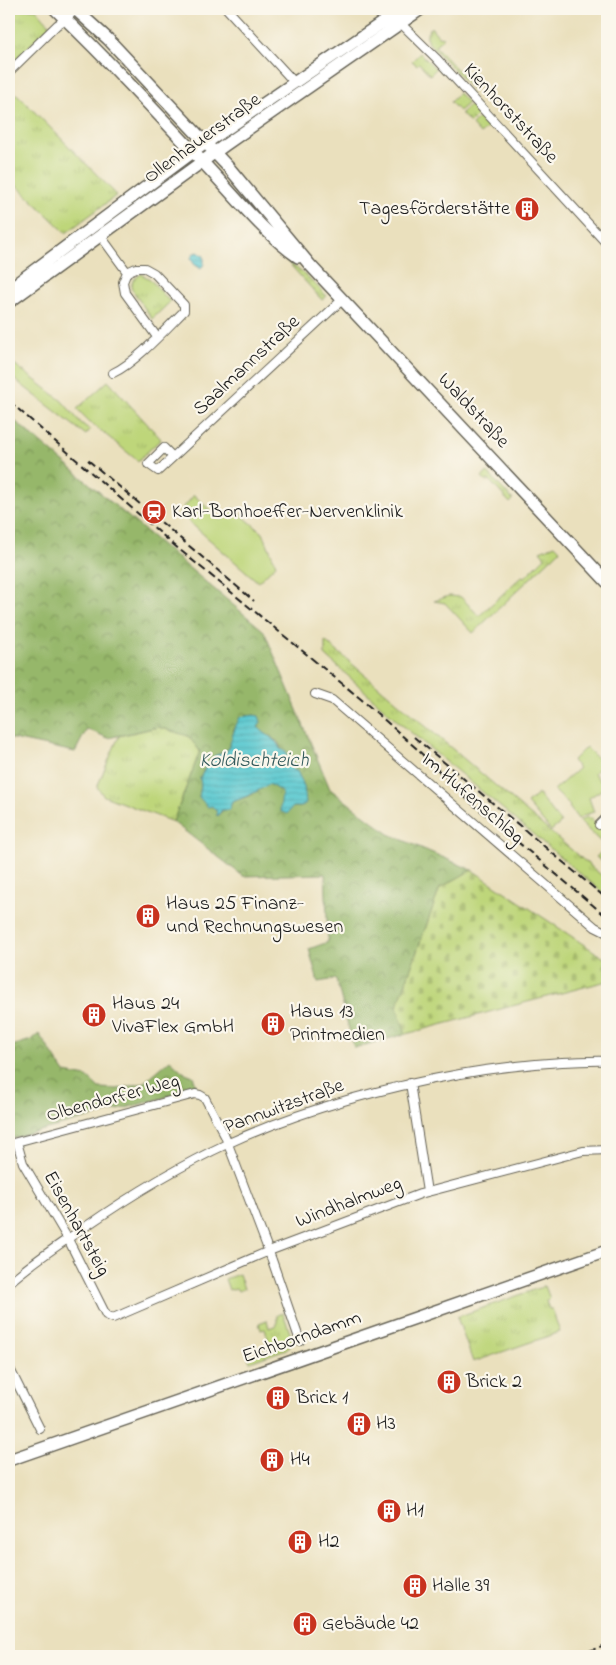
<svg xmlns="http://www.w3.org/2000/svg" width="616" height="1665" viewBox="0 0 616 1665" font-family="'Indie Flower',sans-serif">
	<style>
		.grass { fill: url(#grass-tufts); stroke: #6d794b }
		.forest { fill: url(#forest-crowns); stroke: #596a43; fill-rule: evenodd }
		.cemetery { fill: url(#cemetery-stones); stroke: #6d794b }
		.garden { fill: #bed67a; stroke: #6d794b }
		.water { fill: url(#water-rules); stroke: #3c7276 }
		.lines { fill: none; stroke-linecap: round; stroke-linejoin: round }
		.street-casing { stroke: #646154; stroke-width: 10 }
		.secondary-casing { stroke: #646154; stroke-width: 14 }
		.street { stroke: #fff; stroke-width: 8 }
		.secondary { stroke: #fff; stroke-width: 11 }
		.rail { stroke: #1c1c1c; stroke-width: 2; stroke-dasharray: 8 4; stroke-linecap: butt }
		.labels { text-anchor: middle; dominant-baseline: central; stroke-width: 4.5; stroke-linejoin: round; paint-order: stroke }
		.street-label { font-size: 20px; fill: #1c1c1c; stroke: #fbf7ec }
		.poi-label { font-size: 20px; fill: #1c1c1c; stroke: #fbf7ec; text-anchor: start }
		.water-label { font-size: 21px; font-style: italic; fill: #32595b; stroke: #fbf7ec }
	</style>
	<defs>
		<pattern id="grass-tufts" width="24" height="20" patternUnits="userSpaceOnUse" patternTransform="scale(1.25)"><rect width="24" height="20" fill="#bed67a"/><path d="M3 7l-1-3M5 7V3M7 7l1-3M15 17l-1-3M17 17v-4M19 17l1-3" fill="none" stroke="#a3b769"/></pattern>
		<pattern id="forest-crowns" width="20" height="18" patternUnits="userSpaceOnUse" patternTransform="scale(1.25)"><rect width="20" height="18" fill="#96b76a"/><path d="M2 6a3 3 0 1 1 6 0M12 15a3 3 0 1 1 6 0" fill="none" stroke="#7a9456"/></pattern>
		<pattern id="cemetery-stones" width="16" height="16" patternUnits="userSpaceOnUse" patternTransform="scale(1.25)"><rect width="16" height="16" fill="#bed67a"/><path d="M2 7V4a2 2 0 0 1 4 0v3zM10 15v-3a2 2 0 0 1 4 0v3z" fill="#a3b769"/></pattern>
		<pattern id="water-rules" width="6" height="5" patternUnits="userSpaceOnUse" patternTransform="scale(1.25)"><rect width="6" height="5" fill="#5cc9d0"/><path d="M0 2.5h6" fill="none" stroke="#4facb2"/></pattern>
	</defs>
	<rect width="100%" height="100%" fill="#fbf7ec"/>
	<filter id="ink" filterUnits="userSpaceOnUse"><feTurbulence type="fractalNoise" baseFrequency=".02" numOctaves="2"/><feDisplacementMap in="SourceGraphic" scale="10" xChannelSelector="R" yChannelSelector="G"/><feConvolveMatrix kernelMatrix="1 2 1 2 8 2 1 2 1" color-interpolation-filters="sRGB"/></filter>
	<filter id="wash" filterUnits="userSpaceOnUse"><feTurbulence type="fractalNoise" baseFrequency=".0096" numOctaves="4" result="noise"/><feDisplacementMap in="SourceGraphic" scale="20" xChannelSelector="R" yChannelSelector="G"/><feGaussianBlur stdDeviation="1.12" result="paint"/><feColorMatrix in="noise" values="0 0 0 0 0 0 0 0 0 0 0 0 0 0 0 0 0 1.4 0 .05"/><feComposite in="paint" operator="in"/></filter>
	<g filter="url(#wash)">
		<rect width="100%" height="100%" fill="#eae0bd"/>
		<path class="grass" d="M9,9H36L50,25L9,66Z
			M431,27L438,36L444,37L435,46L474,87L472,89L427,41V33Z
			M420,53L436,69L430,75L419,63L417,65L412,61Z
			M9,86L117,195L66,233L9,178Z
			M470,105L479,114L470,123L461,113Z
			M285,259L310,279L327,296L322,300Z
			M141,274L150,279L170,302L152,319L131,288L133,280Z
			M108,381L161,439L138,461L89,421L77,409Z
			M487,472L513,500L510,503L489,480L486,482L482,478Z
			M555,545L560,550L473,633L445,603L434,601L449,596L461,597L479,616L522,576L525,577L545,557L540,551Z
			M325,641L607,880V896L401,724L325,655Z
			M158,727L188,735L200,751L173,822L104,796L97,787L119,736Z
			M587,817L592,818L593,821L604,831H607V864L596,857L606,847L579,821Z
			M239,1274L244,1289L238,1291L236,1288L229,1290L225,1279Z
			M545,1286L550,1299L546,1301L549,1309H552L560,1332L473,1362L457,1317Z
			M283,1313L293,1341L289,1348L250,1362L245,1347L248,1346L250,1355L269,1349L266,1340L268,1338L265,1329L261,1330L259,1323L267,1320L269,1328L277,1325V1315Z"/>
		<path class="forest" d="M9,416L264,631L330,789L389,834L472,870L440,888L397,1007L406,1034L354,1048L336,979L318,982L309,949L328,942L325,874L243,876L173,822L200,751L188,736L158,727L108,738L87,729L75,752L9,738ZM258,727L263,733L278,742L289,767L291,770L297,772C305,786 307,792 301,807H293L282,792L269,784L259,789L251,795L232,802L217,816V810L199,797L201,786L200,778L207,765L214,756L227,751L233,737L234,728Z
			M39,1034L65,1073L87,1077L99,1088L117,1089L143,1083L170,1060L183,1072L193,1076L197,1089L9,1139V1047L31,1040Z"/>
		<path class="cemetery" d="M472,870L607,960V981L406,1034L397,1007L440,888Z"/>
		<path class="garden" d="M459,93L468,103L459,111L450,102Z
			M481,116L490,126L480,134L472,125Z
			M9,360L62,401L81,423L90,430L86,435L9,375Z
			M194,495L220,520L233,508L263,533L276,565L258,582L179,513Z
			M586,747L600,761L602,766L594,773L600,781L607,774V786L589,798L594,812L587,814L578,819L569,807L570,806L554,790L579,768L572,761Z
			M538,794L561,823L551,831L527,803Z"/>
		<path class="water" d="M198,252L204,256V264L201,269L194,264L191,258L194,253Z
			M254,715L259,716L261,722L258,727C265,735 277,739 280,749L286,751C287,760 287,769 297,771L304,786L306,803L301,807H293L287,814L280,811L282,792L269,784C257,792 246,797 232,802L229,810H222L217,816L216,810L212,806L208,807L199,797L201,786L200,778L207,765L214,756L227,751C232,739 234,728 240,717Z"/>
	</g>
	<g filter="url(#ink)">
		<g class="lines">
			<defs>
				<path id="street" d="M227,9L295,83
					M386,9L436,58L607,244
					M9,72L57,25L66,19L76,9
					M100,235L127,272
					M113,373C135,363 166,329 184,311V305L154,273L145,268H136L127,272L123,282L125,293L157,337
					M173,457L164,448L148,464L158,471L343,299
					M315,694L332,700L595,927L607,933
					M599,825L607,817
					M410,1083L427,1192
					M17,1142L23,1163L68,1239L106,1315L113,1318L269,1251L420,1194L583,1151L607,1150
					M9,1144L195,1094L200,1095L205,1098L225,1136L272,1260L300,1341
					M9,1283C32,1262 59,1245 85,1227C130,1196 179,1166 229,1143C302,1110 381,1088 460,1074C494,1068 528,1064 562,1062C577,1062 592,1060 607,1061
					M9,1367L40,1429"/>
				<path id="secondary" d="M55,9C109,61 160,116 211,171C237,199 267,236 298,257
					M75,9L108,39L230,169L310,265L607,582
					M9,289L193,152L402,9
					M9,302L225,145L421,9
					M9,1460L607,1251"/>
			</defs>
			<use href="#street" class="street-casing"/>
			<use href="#secondary" class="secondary-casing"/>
			<use href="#street" class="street"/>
			<use href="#secondary" class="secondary"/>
			<path class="rail" d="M9,401L174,545L362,700L416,748L469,801L607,917
				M88,460L254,601
				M414,737L607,899
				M577,1656L607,1644
				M598,1656L607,1653"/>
		</g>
	</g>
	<defs>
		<symbol id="building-disc" viewBox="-11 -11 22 22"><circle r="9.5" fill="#c8321e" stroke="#fbf7ec"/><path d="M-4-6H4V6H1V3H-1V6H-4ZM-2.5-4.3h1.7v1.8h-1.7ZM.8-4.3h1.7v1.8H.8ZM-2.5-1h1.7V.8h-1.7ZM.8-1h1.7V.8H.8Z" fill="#fff"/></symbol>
		<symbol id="station-disc" viewBox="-11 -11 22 22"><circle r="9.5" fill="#c8321e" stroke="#fbf7ec"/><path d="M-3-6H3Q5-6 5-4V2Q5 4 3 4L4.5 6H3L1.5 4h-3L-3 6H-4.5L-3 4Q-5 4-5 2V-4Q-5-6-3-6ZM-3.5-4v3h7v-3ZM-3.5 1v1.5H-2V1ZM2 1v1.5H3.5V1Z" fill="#fff"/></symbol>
	</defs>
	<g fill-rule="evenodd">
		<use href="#building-disc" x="513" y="195" width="28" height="28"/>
		<use href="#station-disc" x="140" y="498" width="28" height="28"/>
		<use href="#building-disc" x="134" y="902" width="28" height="28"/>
		<use href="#building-disc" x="80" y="1001" width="28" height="28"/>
		<use href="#building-disc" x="259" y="1010" width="28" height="28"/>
		<use href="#building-disc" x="435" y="1368" width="28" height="28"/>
		<use href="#building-disc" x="264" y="1384" width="28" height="28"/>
		<use href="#building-disc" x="345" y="1410" width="28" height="28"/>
		<use href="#building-disc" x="258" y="1446" width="28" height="28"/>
		<use href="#building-disc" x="375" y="1497" width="28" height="28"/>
		<use href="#building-disc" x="286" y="1528" width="28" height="28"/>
		<use href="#building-disc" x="401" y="1572" width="28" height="28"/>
		<use href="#building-disc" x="291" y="1610" width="28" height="28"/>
	</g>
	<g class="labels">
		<g class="street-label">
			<text transform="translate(510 114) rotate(47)">Kienhorststraße</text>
			<text transform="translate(203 139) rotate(-36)">Ollenhauerstraße</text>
			<text transform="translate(247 366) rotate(-43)">Saalmannstraße</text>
			<text transform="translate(473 411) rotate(47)">Waldstraße</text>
			<text transform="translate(472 799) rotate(41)">Im Hufenschlag</text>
			<text transform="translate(113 1099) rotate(-15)">Olbendorfer Weg</text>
			<text transform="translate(284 1107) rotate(-20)">Pannwitzstraße</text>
			<text transform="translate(349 1203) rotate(-21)">Windhalmweg</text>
			<text transform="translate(76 1224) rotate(61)">Eisenhartsteig</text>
			<text transform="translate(302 1338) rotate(-19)">Eichborndamm</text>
		</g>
		<g class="poi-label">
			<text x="510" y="209" text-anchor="end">Tagesförderstätte</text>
			<text x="172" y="512">Karl-Bonhoeffer-Nervenklinik</text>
			<text x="166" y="904">Haus 25 Finanz-<tspan x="166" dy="23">und Rechnungswesen</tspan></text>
			<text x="112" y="1004">Haus 24<tspan x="112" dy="23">VivaFlex GmbH</tspan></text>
			<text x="290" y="1012">Haus 13<tspan x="290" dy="23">Printmedien</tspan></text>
			<text x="466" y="1382">Brick 2</text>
			<text x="296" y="1398">Brick 1</text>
			<text x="376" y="1424">H3</text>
			<text x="290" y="1460">H4</text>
			<text x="406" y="1511">H1</text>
			<text x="318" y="1542">H2</text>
			<text x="432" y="1586">Halle 39</text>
			<text x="322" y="1624">Gebäude 42</text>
		</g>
		<g class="water-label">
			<text x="254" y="761">Koldischteich</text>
		</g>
	</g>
	<rect width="616" height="1665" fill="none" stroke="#fbf7ec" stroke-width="30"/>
</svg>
